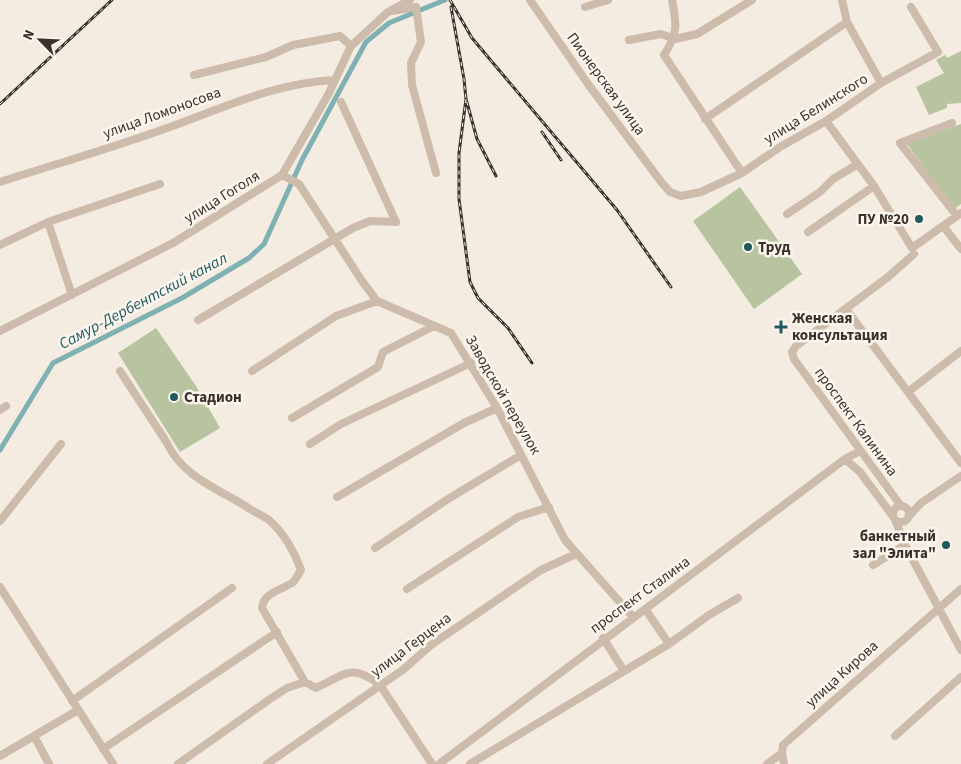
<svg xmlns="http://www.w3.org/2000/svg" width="961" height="764" viewBox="0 0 961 764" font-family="'Source Sans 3',sans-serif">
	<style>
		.green { fill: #b8c4a0 }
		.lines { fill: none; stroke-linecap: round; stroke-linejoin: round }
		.canal { stroke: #7fb0b2; stroke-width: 5 }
		.minor { stroke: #cdbbac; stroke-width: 8 }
		.rail-casing { stroke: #3b302b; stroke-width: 3 }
		.rail { stroke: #fbf5ee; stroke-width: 1; stroke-dasharray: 4; stroke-linecap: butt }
		.poi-dot { fill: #1f5a5e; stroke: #fbf5ee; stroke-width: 2 }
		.labels { text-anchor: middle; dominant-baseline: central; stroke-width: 5; stroke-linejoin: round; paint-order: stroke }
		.street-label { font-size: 15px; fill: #3b302b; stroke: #fbf5ee }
		.poi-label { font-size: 15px; font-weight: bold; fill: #3b302b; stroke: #fbf5ee; text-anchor: start }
		.water-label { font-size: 16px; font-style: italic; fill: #1f5a5e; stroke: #fbf5ee }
	</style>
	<rect width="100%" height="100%" fill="#f4ebe1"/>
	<path class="green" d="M961,51V103L947,104V108L929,115L916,87L944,73L936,60L945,55L947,58Z
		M961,124V204L954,209L907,144Z
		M740,187L802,274L754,309L693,221Z
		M156,328L196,386L220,428L180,452L118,353Z"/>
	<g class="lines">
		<path class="canal" d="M0,450L53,363L182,298L249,258L264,244L302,160L366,42L389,23L445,0"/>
		<path class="minor" d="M530,0L588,84L662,183L670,192L681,196L701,192L742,173L780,147L826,121L881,83L938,52L911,7
			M672,0C677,25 678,33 664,55L742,173
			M842,0L847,22L881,83
			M585,7L608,0
			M392,11L416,7L421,42L411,63L412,85L436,173
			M629,40L661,34L675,39L697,34L752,0
			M194,75L266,57L293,45L340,36L351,46
			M705,119L847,22
			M826,121L874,186L912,248L961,213
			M952,123L900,143L957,216
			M282,175L299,184L362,281L377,301L451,333L497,408L565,540L633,617
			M0,182C56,164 112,148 167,128C223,108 274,83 335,80
			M787,214L820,192L833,179L858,164
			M48,222L72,295
			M944,227L961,249
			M808,232L874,186
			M0,245L48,222L160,184
			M846,309L961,463
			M198,320L353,228L370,221L396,222L341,102
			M0,331L173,243L282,175L328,95L351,46L388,12L410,0
			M120,371L167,443C182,477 221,490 250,509C256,513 264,516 270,521C284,533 295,553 301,570C298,574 296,580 292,583C281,590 263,593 262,608L305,682L316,688C345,674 352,663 380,685L432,764
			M252,371L336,316L377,301
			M908,392L961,351
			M0,410L6,406
			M292,418L378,367L383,352L432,327H437
			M310,444L341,424L471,363
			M845,459L860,472L892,515
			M337,497L464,423L497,408
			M893 514a8 8 0 1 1 16 0a8 8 0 1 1-16 0Z
			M901,506L794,359L792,352L796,346L888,277L914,254
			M909,516L921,503L961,476
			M0,521L61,444
			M896,522L905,545L961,650
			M375,548L448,499L521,455
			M873,565L905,545
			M0,587L113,764
			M407,589L518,517L549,507
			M646,610L669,644
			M603,638L624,671
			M72,701L232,588
			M34,736L49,764
			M895,736L961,677
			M103,749L277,632
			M782,753L784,764
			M0,756L78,710
			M178,764L270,699L287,688L305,682
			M267,764L404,669L431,645L541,570L576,554
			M439,764L845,459L860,451
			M470,764L669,644L709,615L738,598
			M767,764L782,753L783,745L961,589"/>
		<defs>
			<path id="rail" d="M450,0L472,38L617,210L671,287
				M451,7L464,79L466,99L477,139L496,176
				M466,99L459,153V199L470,282L478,298L508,328L532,363
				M0,104L112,0
				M542,132L561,160"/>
		</defs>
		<use href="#rail" class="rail-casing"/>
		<use href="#rail" class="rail"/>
	</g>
	<g class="poi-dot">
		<circle cx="919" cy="219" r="5"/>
		<circle cx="748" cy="247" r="5"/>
		<path d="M778.5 319.5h5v5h5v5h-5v5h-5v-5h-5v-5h5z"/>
		<circle cx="174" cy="397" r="5"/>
		<circle cx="946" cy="545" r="5"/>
	</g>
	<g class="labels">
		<g class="street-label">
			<text transform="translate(606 84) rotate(54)">Пионерская улица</text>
			<text transform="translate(816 109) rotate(-32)">улица Белинского</text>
			<text transform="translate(162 113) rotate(-20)">улица Ломоносова</text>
			<text transform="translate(222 197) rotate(-32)">улица Гоголя</text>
			<text transform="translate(503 395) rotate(60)">Заводской переулок</text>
			<text transform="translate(856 422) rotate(54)">проспект Калинина</text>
			<text transform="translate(640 595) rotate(-36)">проспект Сталина</text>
			<text transform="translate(411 645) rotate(-37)">улица Герцена</text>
			<text transform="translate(842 674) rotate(-42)">улица Кирова</text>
		</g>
		<g class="poi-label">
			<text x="909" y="219" text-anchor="end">ПУ №20</text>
			<text x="758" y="247">Труд</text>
			<text x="792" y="318">Женская<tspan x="792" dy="17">консультация</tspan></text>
			<text x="184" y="397">Стадион</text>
			<text x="936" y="536" text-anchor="end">банкетный<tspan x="936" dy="17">зал "Элита"</tspan></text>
		</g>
		<g class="water-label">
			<text transform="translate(143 301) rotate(-28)">Самур-Дербентский канал</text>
		</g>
	</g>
	<g transform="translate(40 40) rotate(294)" stroke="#fbf5ee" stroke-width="4" paint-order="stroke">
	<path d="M0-4L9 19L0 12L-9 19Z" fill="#3b302b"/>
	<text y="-8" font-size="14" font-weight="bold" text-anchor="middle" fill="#3b302b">N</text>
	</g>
</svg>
